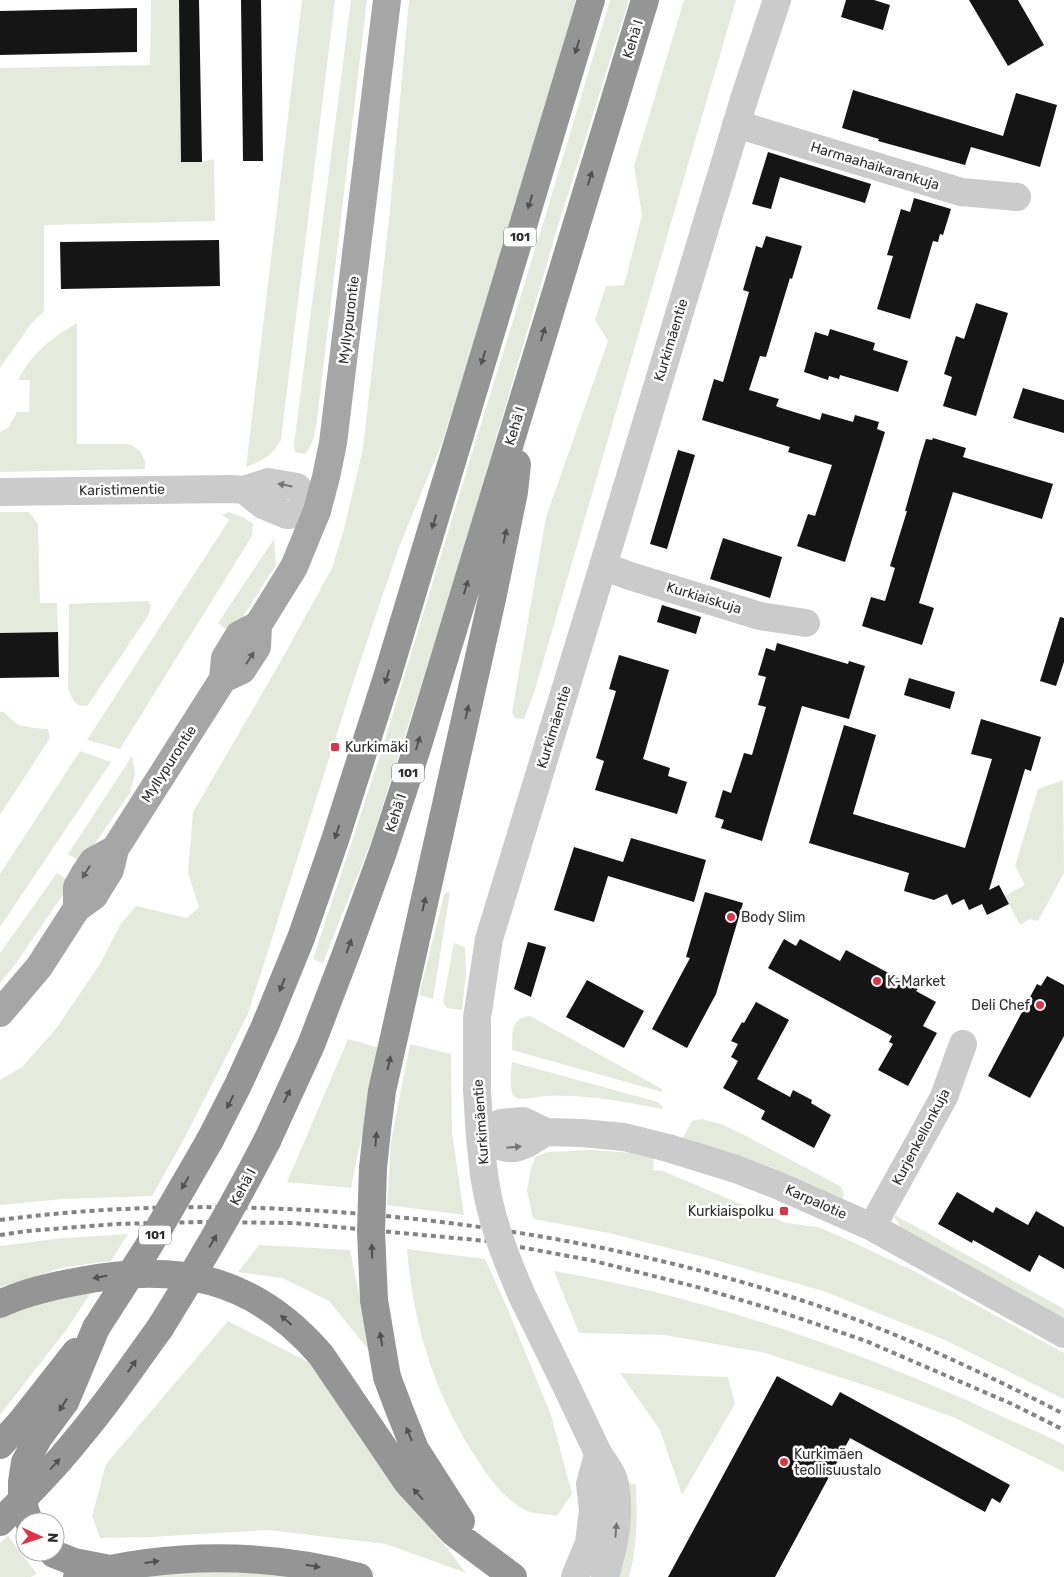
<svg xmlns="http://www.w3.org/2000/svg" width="1064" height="1577" viewBox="0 0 1064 1577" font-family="Rubik,sans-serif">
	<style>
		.green { fill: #e4ebdc }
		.building { fill: #151515 }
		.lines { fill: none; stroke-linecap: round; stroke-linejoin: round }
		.minor { stroke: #cbcbcb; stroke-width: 28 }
		.major { stroke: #a6a6a6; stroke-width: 28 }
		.highway { stroke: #959595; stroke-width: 28 }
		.rail { stroke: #838383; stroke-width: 4; stroke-dasharray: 5 4; stroke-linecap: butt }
		.minor-bridge { stroke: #cbcbcb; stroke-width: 28 }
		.highway-bridge { stroke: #959595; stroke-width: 28 }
		.oneway { fill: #525252 }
		.oneway2 { fill: #757575 }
		.oneway3 { fill: #5e5e5e }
		.poi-dot { fill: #e03446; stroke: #fff; stroke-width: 2 }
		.labels { text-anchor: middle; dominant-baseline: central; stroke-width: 5; stroke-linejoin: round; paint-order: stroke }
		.shield { fill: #fff; stroke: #6d6d6d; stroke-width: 1 }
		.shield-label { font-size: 12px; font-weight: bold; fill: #2e2e2e }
		.street-label { font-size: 14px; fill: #2e2e2e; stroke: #fff }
		.poi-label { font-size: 14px; fill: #2e2e2e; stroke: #fff; text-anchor: start }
	</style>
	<rect width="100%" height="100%" fill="#fff"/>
	<path class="green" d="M151,0H179L181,124L202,162L214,159L215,221L44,225V311L31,324L0,368V68L150,65Z
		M302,0H335L281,440C270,458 265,459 246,467Z
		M351,0H367L321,386C318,404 318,442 305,454L295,452L294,444Z
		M409,0H576L519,198L442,443L399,547L354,680L248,1014L183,1141L152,1196L63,1199L0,1205V1080L22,1067L55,1030L100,964L120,925L136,906L187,918L199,907L188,873L193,812L278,666L332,568L344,529L363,448L389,219Z
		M610,0H629L558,226L455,579L371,842L323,963L313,959L379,759L469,463L545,217Z
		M684,0H736L534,693L524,719L515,718L512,712L546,517L608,341L595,320L606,286L624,285L642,215L634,166Z
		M77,323V444H130L141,452L145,461V469L0,472V432L8,428L17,412H29L30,380H18C33,352 50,339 77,323Z
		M0,512H29L38,524L40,603H57L58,632L0,633Z
		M228,512L243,517L253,524L252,536L120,749L87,740L229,520L222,515Z
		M274,539L276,565L232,634L218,623Z
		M148,601L151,606L148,616L88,705C75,709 71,698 68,687L69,604Z
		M0,712H4L18,725L33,728L48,729L50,738L0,815Z
		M80,751L111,762L0,927V874Z
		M132,756L135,774L130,793L82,862L68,854Z
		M1063,780L1064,873L1038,921L1030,919L1020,925L1005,896L1025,885L1015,866L1038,789Z
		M57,873L71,883L14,966L0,983V953Z
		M448,891L450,893L433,999L419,995L444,895Z
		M454,943L465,947L466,973L462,1010L447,1008L443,1002Z
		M530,1016L662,1089V1092L512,1050C513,1034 509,1018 530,1016Z
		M348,1039L380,1048L351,1188L287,1182Z
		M410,1044L451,1054L452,1132L464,1215L387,1205L391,1141Z
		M512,1062L658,1102L663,1107L662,1109C624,1102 586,1094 547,1096C540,1096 518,1102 514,1096C509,1090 511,1069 512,1062Z
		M702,1119L724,1125L750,1138L840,1186L843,1190L844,1196L841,1200L771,1167L682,1139L692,1121Z
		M592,1150L633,1153L654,1158L653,1170L663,1171L786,1223L818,1227L848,1240L914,1271L1064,1353V1399L947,1341L826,1292L708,1258L609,1233L533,1219L527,1191L531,1168L536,1156L548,1152Z
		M895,1215L1064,1309V1320L903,1231L895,1218Z
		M128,1234L111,1261L65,1267L0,1287V1246L63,1238Z
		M259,1245L350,1250L371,1353L329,1301L282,1278L238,1272Z
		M407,1249L485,1259L506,1305L551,1415L572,1494L557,1516C547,1514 532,1514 523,1509C501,1496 487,1475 473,1453C433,1390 413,1323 407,1249Z
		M554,1271C699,1296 840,1344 975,1404C1004,1418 1035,1430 1064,1445V1472L955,1418L879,1390L765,1353L665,1335L579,1333Z
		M94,1288L67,1329L0,1415V1316Z
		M228,1321L312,1364L405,1498L448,1549L466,1573L386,1544L268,1530L150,1537L100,1538L92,1516L106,1464Z
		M620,1373L728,1377L735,1404L682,1495L660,1430Z
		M626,1483L636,1484C637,1517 638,1545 629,1577H617Z
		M8,1536L37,1574L31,1577H0V1543Z
		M256,1571L298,1577H145L191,1572Z"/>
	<path class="building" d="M179,0H199L202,162H181Z
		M241,0H261L263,161H243Z
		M846,0H874L890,5L883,30L841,17Z
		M969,0H1018L1044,45L1008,66Z
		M137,8V52L0,55V11Z
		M853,90L1003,136L1016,93L1057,105L1040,167L971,147L965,165L878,141L879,139L842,128Z
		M768,152L871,184L865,203L780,177L771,209L752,204Z
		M914,198L951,209L943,235L940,234L938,242L933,241L910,319L877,309L893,256L887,255L901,209L910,212Z
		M766,236L802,246L792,279L790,278L766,357L760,356L749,390L779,399L776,406L778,407L820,420L822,413L853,422L855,415L879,422L877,429L885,432L845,562L797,546L808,514L815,516L832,465L788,452L790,447L702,420L714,379L723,382L749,292L743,290L756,246L762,248Z
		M219,240L220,286L61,289L60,242Z
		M976,303L1008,313L976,416L943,406L952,377L944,374L956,336L964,339Z
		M830,329L875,343L873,350L908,361L898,392L840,375L839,379L829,376L828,380L804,372L815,332L828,336Z
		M1023,388L1064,400V433L1013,418Z
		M933,438L966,448L963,457L1053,484L1042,519L953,492L919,603L934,608L922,645L862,626L871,597L885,601L895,568L890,566L907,511H905L921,455L926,439L932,440Z
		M678,450L695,455L667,549L650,544Z
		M723,538L782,557L770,598L710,579Z
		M662,605L701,617L696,634L657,622Z
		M1060,617L1064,618V662L1056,686L1040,681Z
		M58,632L59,677L0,678V633Z
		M777,643L848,664L849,661L865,666L849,719L802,706L762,841L721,828L724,820L715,817L723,790L731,793L744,753L752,755L766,707L758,705L766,677L758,675L766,648L775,651Z
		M619,655L669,670L643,759L670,768L668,776L687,782L677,814L595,790L604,761L596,758L616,691L609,689Z
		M909,678L955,692L950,709L904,695Z
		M981,719L1041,737L1031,771L1025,769L989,890L999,885L1009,904L987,915L982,904L969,910L964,899L952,905L947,894L934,900L904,891L909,873L809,843L844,725L876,735L853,814L965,848L992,759L971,754Z
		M631,838L706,860L694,902L608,876L594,922L554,910L574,847L623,862Z
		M705,892L743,903L716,994L687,1048L652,1029L690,958L686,957Z
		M784,939L796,946L800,939L840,961L846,950L918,989L916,991L936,1002L923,1026L937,1033L908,1086L878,1070L893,1044L889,1042L892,1036L768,968Z
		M528,942L546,947L531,997L514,989Z
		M1047,976L1064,985V1036L1030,1098L988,1076L1037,984L1041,986Z
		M587,980L644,1011L624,1048L566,1017Z
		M756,1002L789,1020L757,1079L790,1097L793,1090L812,1100L811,1103L831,1115L814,1148L761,1119L765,1111L723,1088L738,1061L731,1057L738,1044L731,1041L742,1022L744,1023Z
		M957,1192L993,1213L996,1207L1028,1225L1036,1211L1064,1227V1269L1039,1255L1030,1272L973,1240L972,1243L938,1224Z
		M777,1376L832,1406L840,1392L1010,1485L1000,1503L992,1498L985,1512L850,1438L775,1577H668Z"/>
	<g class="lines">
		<path class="minor" d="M736,124L961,192L1017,197
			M244,490L263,505L287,515L317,511
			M0,492L231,489L244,490L268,482L297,487L317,511
			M603,566L630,576L760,616L806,623
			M480,1138L501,1123L523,1121L546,1132L582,1133L624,1137L668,1148L736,1169L777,1185L872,1227L1064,1334
			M480,1138C514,1153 515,1152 546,1132
			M484,1174L480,1138L477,1090V1018L489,939L603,566L745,96L777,0
			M872,1227L944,1097L963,1044
			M524,1300C549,1350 573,1400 597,1451C602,1461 613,1472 615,1484C621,1516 614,1546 605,1577
			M575,1577L589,1543L593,1510L590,1484L598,1454"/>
		<path class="major" d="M223,679L242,670L257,647L258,625
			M77,908V887L85,873L93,861L115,849
			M0,1013L39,967L77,908L94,896L110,870L115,849L223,679L225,658L239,635L258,625L294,567L317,511L326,477L333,443L387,0"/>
		<path class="highway" d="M210,1140L238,1085L265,1026L301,938L335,840L388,674L591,0
			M267,1141L311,1045L347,951L383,852L418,745L645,0
			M373,1168L377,1130L382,1091L492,599L514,492L517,464
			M374,1300L387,1377L399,1409L415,1449L461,1521
			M0,1304C25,1292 53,1286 80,1281C177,1262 254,1277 321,1355L407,1482L453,1532L513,1577
			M0,1445L21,1422L76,1352
			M0,1522C27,1495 54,1468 78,1438C108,1403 133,1365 160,1328
			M29,1522L22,1500V1482L25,1462L39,1437L65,1402L96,1328
			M52,1552L54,1554L74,1562L105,1568
			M77,1577C169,1552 266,1552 359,1577"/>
		<path class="rail" d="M0,1220C120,1204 243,1204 363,1214C506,1226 648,1252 785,1295C882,1325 974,1368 1064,1414
			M0,1235L27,1231L116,1224L201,1222L294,1223L487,1241L590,1260L701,1288L781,1312L866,1341L1012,1404L1064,1430"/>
		<path class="minor-bridge" d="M484,1174C490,1219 506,1259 524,1300"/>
		<path class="highway-bridge" d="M373,1168L371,1231L374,1300
			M96,1328L148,1247L210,1140
			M160,1328C198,1267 234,1205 267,1141"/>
	</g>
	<defs><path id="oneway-solid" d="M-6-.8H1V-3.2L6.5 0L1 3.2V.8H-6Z" transform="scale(1.25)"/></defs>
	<g class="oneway">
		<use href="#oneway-solid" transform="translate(577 47) rotate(107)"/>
		<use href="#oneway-solid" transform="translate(590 178) rotate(-73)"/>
		<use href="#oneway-solid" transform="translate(530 202) rotate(107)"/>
		<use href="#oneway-solid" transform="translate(543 334) rotate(-73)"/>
		<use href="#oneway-solid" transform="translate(483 358) rotate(107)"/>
		<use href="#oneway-solid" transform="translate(434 522) rotate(107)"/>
		<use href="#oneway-solid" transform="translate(505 536) rotate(-78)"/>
		<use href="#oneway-solid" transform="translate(466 587) rotate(-73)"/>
		<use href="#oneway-solid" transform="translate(387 677) rotate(107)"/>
		<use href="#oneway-solid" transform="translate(467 712) rotate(-77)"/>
		<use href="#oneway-solid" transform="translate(418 743) rotate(-73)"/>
		<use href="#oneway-solid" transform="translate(337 832) rotate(108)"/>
		<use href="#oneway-solid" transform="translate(424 904) rotate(-77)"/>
		<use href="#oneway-solid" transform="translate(349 946) rotate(-70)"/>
		<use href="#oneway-solid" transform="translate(282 985) rotate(112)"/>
		<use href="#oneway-solid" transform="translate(389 1063) rotate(-77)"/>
		<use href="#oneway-solid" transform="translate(287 1096) rotate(-65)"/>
		<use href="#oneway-solid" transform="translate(230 1102) rotate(117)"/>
		<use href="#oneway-solid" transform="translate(376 1139) rotate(-85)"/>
		<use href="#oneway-solid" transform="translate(185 1183) rotate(120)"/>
		<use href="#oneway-solid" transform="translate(213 1241) rotate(-60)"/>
		<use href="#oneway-solid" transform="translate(372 1251) rotate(-92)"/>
		<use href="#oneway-solid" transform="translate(100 1277) rotate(169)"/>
		<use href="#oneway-solid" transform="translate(286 1320) rotate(-139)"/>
		<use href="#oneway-solid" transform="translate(381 1339) rotate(-100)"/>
		<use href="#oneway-solid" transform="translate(132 1366) rotate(-55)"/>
		<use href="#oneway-solid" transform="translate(63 1405) rotate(122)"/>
		<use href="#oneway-solid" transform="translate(409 1434) rotate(-112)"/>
		<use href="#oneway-solid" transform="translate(55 1464) rotate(-48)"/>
		<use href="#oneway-solid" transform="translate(418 1494) rotate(-132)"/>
		<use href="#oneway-solid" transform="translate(152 1562) rotate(-8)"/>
		<use href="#oneway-solid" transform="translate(313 1566) rotate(10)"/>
	</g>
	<g class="oneway2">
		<use href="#oneway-solid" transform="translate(285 485) rotate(-169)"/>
		<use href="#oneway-solid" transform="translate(514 1147) rotate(-5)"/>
		<use href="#oneway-solid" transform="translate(616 1530) rotate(-85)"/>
	</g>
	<g class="oneway3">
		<use href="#oneway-solid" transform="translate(250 658) rotate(-57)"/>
		<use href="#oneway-solid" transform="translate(86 872) rotate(122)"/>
	</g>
	<g class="poi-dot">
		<rect x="330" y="742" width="10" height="10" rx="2.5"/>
		<circle cx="731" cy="917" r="5"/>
		<circle cx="877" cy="981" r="5"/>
		<circle cx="1040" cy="1005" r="5"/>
		<rect x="779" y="1206" width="10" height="10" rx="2.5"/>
		<circle cx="784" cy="1462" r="5"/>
	</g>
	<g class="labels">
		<g class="shield">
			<rect x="504" y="227.5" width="32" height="19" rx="4"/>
			<rect x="392" y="763.5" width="32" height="19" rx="4"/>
			<rect x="139" y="1225.5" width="32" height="19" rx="4"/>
		</g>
		<g class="shield-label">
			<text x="520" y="237">101</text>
			<text x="408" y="773">101</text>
			<text x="155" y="1235">101</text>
		</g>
		<g class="street-label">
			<text transform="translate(633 39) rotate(-73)">Kehä I</text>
			<text transform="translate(875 166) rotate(17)">Harmaahaikarankuja</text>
			<text transform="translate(349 320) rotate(-83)">Myllypurontie</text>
			<text transform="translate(671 340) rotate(-73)">Kurkimäentie</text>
			<text transform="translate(515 426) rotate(-73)">Kehä I</text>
			<text transform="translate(122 490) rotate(-1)">Karistimentie</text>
			<text transform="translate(704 598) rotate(17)">Kurkiaiskuja</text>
			<text transform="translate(554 727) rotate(-73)">Kurkimäentie</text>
			<text transform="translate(169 764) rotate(-57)">Myllypurontie</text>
			<text transform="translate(396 813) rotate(-72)">Kehä I</text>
			<text transform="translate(481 1122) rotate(-94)">Kurkimäentie</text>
			<text transform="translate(921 1137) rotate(-62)">Kurjenkellonkuja</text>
			<text transform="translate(243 1187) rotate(-62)">Kehä I</text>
			<text transform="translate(816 1202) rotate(24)">Karpalotie</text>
		</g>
		<g class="poi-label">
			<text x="345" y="747">Kurkimäki</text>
			<text x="741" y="917">Body Slim</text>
			<text x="887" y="981">K-Market</text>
			<text x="1030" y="1005" text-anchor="end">Deli Chef</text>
			<text x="774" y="1211" text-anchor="end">Kurkiaispolku</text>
			<text x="794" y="1454">Kurkimäen<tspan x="794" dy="16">teollisuustalo</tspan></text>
		</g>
	</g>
	<g transform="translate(40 1537) rotate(93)"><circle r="24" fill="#ffffff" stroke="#ababab"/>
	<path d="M0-4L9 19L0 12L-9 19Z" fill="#e03446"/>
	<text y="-8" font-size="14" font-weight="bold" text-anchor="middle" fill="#2e2e2e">N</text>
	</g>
</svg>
